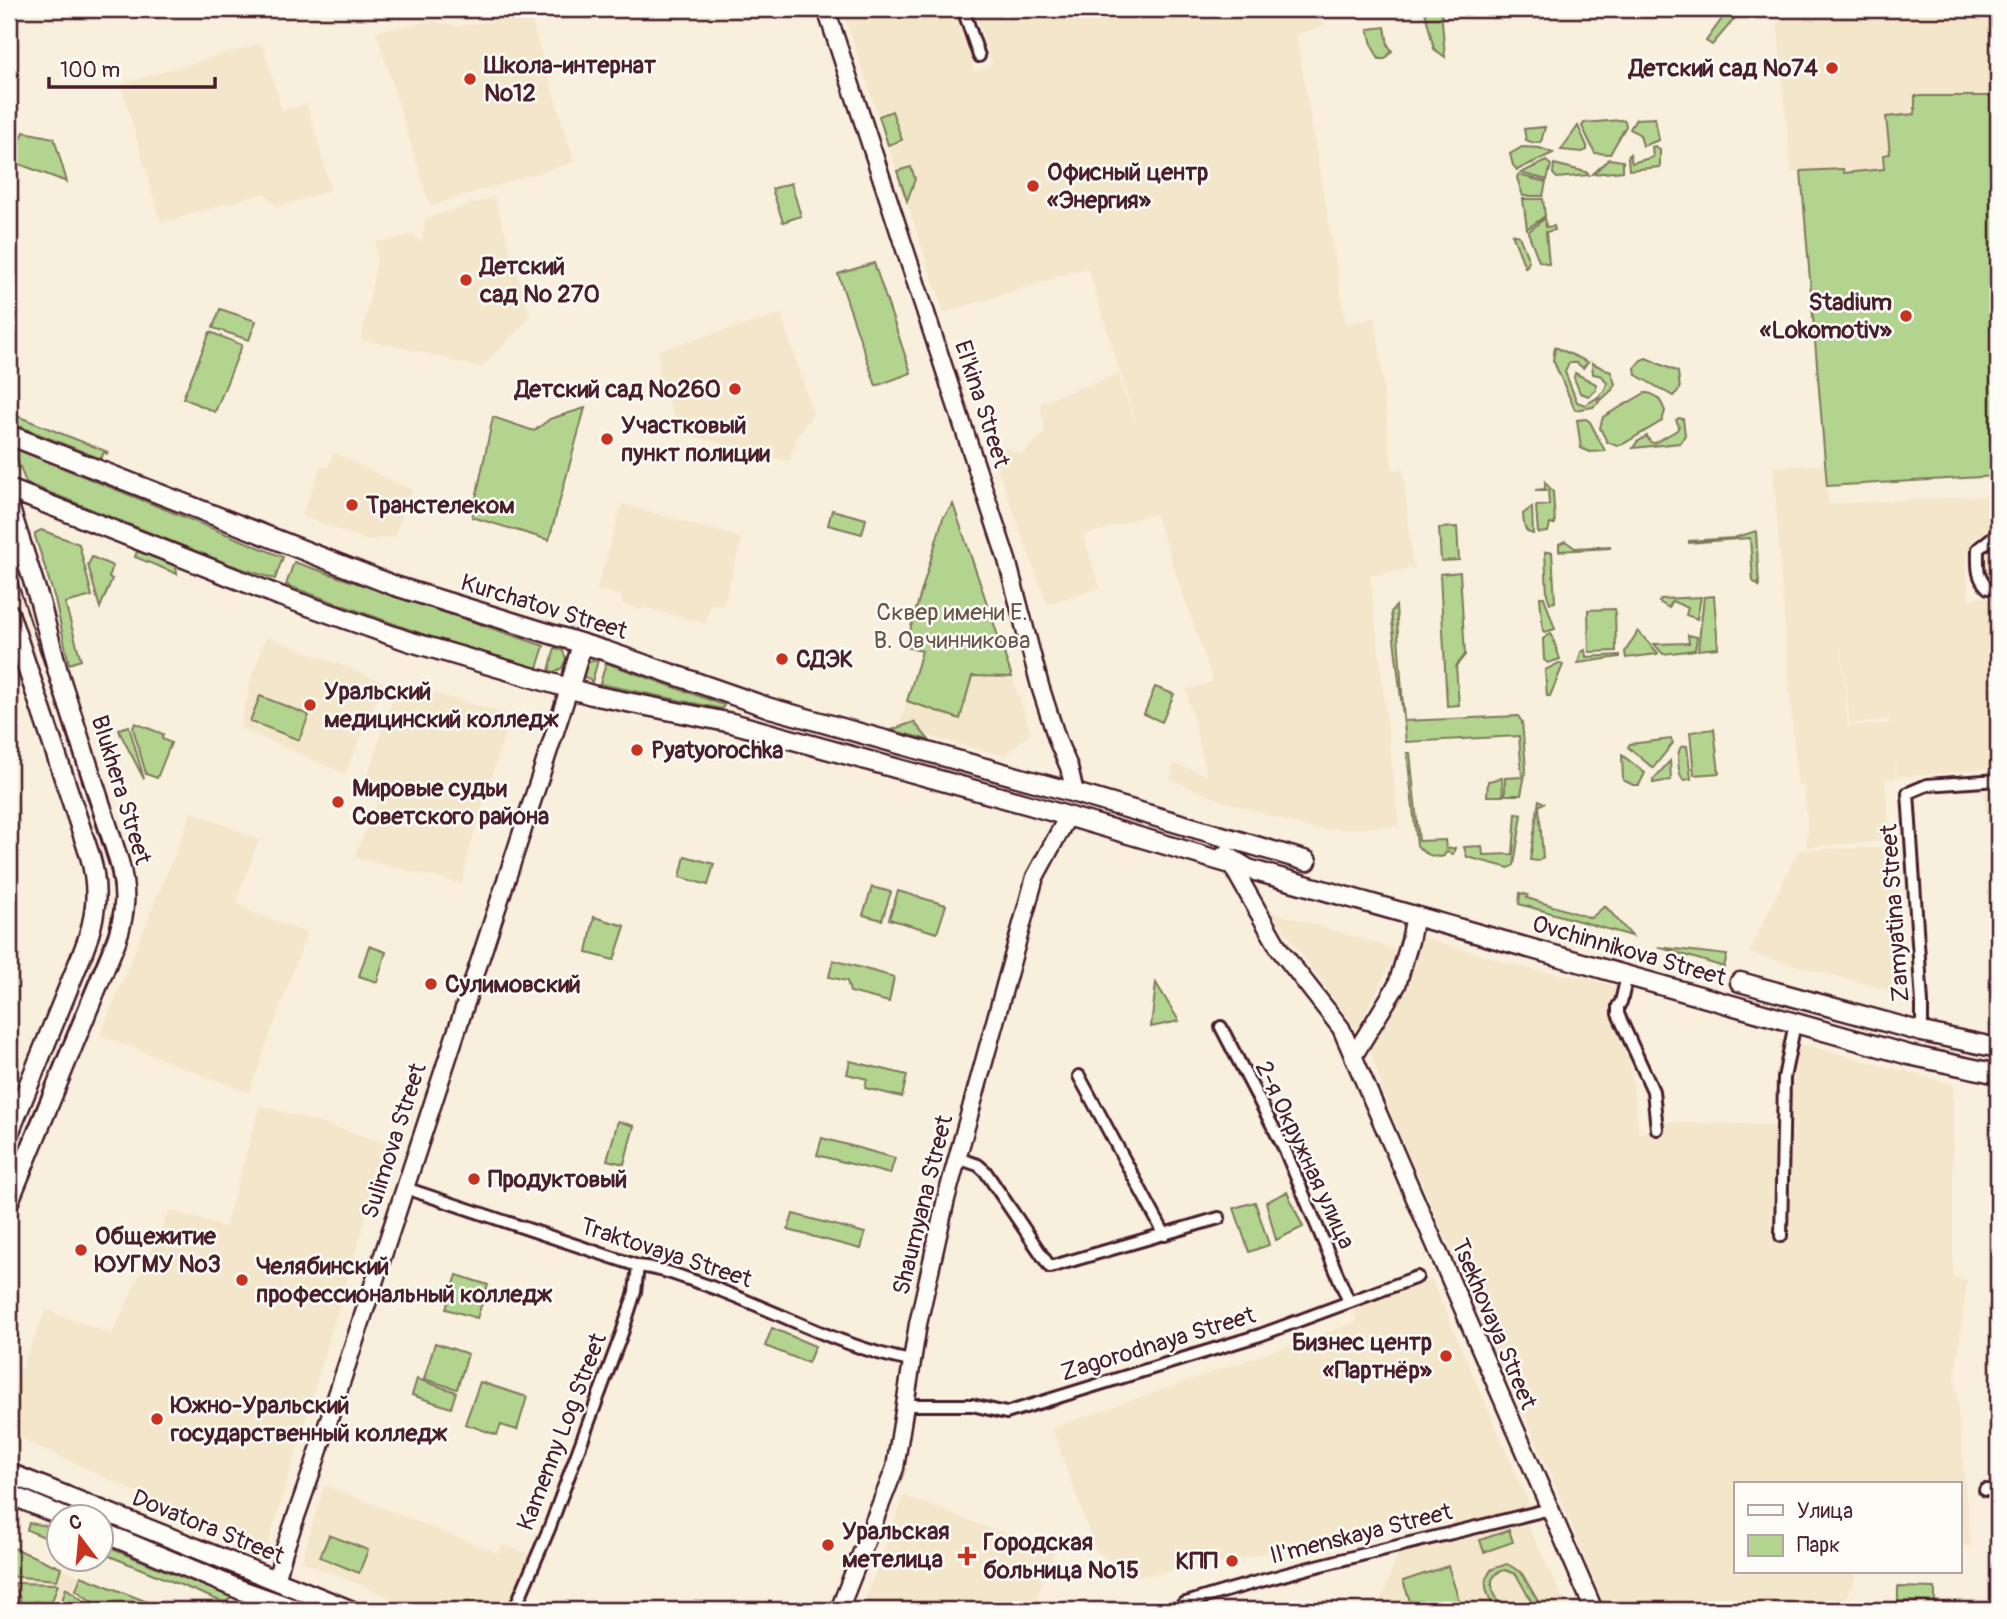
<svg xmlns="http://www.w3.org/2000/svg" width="2007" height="1619" viewBox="0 0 2007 1619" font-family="Pangolin,sans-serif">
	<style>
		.built { fill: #f4e6cb; fill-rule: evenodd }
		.green { fill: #b3d48e; stroke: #7e7a5c; stroke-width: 2 }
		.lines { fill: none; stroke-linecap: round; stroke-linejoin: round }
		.street-casing { stroke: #4a1f2b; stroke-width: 16 }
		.secondary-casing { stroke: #4a1f2b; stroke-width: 21 }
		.primary-casing { stroke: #4a1f2b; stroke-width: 23 }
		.street { stroke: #fdfcf7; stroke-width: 10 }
		.secondary { stroke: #fdfcf7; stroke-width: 16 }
		.primary { stroke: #fdfcf7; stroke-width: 18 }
		.tram { stroke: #4a1f2b; stroke-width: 2 }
		.poi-dot { fill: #c8321e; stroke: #fdfcf7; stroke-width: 2.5 }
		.labels { text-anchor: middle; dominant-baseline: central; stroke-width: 5; stroke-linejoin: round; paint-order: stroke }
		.poi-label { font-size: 24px; font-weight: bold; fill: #4a1f2b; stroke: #fdfcf7; text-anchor: start }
		.street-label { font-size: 24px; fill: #4a1f2b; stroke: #fdfcf7 }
		.park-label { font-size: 24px; fill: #6a5549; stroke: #fdfcf7 }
	</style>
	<rect width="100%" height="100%" fill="#f8efdd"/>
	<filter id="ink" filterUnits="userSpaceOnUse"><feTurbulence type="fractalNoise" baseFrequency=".0143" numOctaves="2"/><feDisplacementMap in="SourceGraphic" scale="14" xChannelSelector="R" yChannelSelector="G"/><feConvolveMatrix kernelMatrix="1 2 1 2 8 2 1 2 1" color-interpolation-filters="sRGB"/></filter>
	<g filter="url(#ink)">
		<path class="built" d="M842,9H954L975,72L992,64L974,9H1321L1325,25L1296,35L1346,323L1376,318L1391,460L1394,470L1403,469L1412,559L1415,568L1370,576L1399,826L1316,830L1220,800L1170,779L1174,764L1207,775L1186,690L1213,681L1155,513L1083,536L1100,588L1047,604L988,442L1022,454L1045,432L1040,403L1118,374L1138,432L1089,271L1086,268L944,313Z
			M1803,9H1998V96H1915V114L1890,155L1884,169L1843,173L1842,169L1791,172L1777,19L1804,17Z
			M530,16L574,162L430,206L376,31L432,21L457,26Z
			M262,43L282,111L307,104L331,190L277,207L264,193L161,223L121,84Z
			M494,197L530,316L524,324L480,368L401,347L361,340L377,262L375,243L413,235L422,242L425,219Z
			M781,314L813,414L798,435L789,461L681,433L658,373L659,350Z
			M334,453L412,490L395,536L368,541L302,516L321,466L328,467Z
			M1823,465L1829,504L1998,495V527L1974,538L1966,556L1969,599L1998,596V768L1897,777L1894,757L1896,778L1885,779L1890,838L1874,842L1806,847V834L1808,832L1804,786H1798L1793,733L1773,467ZM1840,634L1850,724L1890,719V723L1848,726Z
			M622,504L742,538L723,606L711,603L705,624L644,607L642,610L622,604V596L597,589Z
			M1998,538V578L1987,570L1985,551Z
			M266,636L384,682L345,774L240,728L251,679Z
			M972,676L1012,677L1031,733L1004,756L898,728L907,701L960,718Z
			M398,683L511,715L469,849L462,884L354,857L376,807L377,798L365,783Z
			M1998,789V891L1992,861L1984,792Z
			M192,812L259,839L236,902L256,914L307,933L249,1093L100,1035Z
			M1896,847L1907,995L1749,953L1798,850Z
			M1270,911L1398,950L1356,1030V1029Z
			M1418,936L1530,969L1587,978L1620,988L1639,1134L1667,1122L1777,1125L1780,1038L1953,1084V1277L1967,1280L1955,1377L1971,1546H1960V1484H1736V1572H1858L1844,1602L1868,1610H1606L1550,1473L1390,1112L1369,1046L1401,994Z
			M260,1105L388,1143L266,1552L9,1433V1398L46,1310L112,1334L170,1210L225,1227Z
			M1432,1280L1531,1508L1455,1528L1436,1511L1394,1520L1226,1563L1134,1577L1096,1551L1052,1428L1357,1322L1352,1306Z
			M324,1485L498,1553L502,1545L530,1554L509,1610H421L302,1561Z
			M904,1496L1054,1552L1032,1610H861Z
			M1527,1523L1568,1610H1377L1399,1552Z
			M9,1546L68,1571L168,1610H9Z"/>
		<path class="green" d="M1427,9H1441L1445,57L1434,49L1425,12Z
			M1736,9H1755L1735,18L1712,45L1706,41L1724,16Z
			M1385,27L1388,45L1392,51L1385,59H1379L1373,48L1368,29Z
			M1915,96H1998V476L1827,486L1801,171L1843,169L1844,173L1884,169L1883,155L1890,154L1886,117L1915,114Z
			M892,111L902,140L888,145L879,116Z
			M1655,118L1659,140L1643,146L1640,135L1630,129L1636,119Z
			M1621,120L1625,121L1626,126L1610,154L1595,153L1582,126L1584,123Z
			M1578,126L1587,146V150L1582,152L1561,150Z
			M1545,127L1541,142L1534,143L1526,140L1524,129Z
			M24,132L54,138L67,182L11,161Z
			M1655,146L1660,150V167L1629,170L1628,157L1630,154L1632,163L1653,157L1652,147Z
			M1522,147L1540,148L1553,153L1517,170L1513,165L1510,154Z
			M1609,159L1623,161V171L1593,174Z
			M1546,161L1551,165L1547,180L1521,173Z
			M1554,164L1586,172L1589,175L1557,178L1553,174Z
			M911,167L915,179L907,201L897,171Z
			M1518,175L1546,182L1543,196H1523L1517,178Z
			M791,183L801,216L783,222L772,189Z
			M1523,199H1543L1545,216L1527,229Z
			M1545,218L1546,227L1554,226L1555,230L1546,232L1549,264L1539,261L1528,232Z
			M1512,234L1519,236L1529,261L1527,266L1525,267Z
			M874,263L911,373L876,386L838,274Z
			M220,309L256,321L249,340L213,328Z
			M210,332L242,345L215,412L183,398Z
			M1555,347L1588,362L1583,368L1577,363H1569L1565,372L1577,402L1585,405L1597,398L1599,402L1593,407L1575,410L1553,360Z
			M1646,358L1678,372L1680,389L1673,396L1636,375L1635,367L1641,360Z
			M1592,363L1611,372L1615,384L1612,390L1601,400L1598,397L1605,390L1607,383L1602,376L1593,374Z
			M1575,373L1596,384V390L1589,396L1580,393L1574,378Z
			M1645,393C1657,393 1661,401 1665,411L1662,421L1623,444L1617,446L1607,442L1600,428L1603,417Z
			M585,408L549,540L472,517L493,417L534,431L550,419Z
			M9,414H12L108,452L107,454L104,452L101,459L9,422Z
			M1679,418L1683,419L1685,435L1680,443L1633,448L1637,442L1647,436L1650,442L1655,443L1677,430L1679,426L1676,420Z
			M1586,419L1590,422L1605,451L1590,452L1581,448L1577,420Z
			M13,448L283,557L275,579L231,565L26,483Z
			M1545,482L1553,492L1555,524H1550L1548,532L1538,533L1536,506L1549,505L1548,490H1535L1545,489Z
			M953,504L1012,677L972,676L960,719L907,701L922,651L905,647L943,518Z
			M1532,507L1533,534C1523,532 1524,523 1523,514Z
			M832,510L866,519L862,534L828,525Z
			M1457,527L1459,560L1441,561L1439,528Z
			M41,530L79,544L92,596L65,603L81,660L69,664L55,599L35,536V533Z
			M1756,531L1759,586L1753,581L1750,538L1689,543V541L1734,538Z
			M1565,541L1575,548L1610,546V548L1559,551V544Z
			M137,551L176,566L177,574L135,557Z
			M1545,552H1552L1555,602L1550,603L1547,594Z
			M92,557L113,566L109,577L112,579L100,608L88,565Z
			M294,562L544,646L537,668L428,636L286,585Z
			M1460,572L1465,655L1456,666L1459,705L1447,706L1440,574Z
			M1714,596L1718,648L1698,650L1704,597Z
			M1540,597H1544L1555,629L1545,632L1543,631Z
			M1701,597L1697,619L1686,615L1688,608L1672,601L1669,608L1659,602L1661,599Z
			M1396,606L1404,721L1518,716L1522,722L1526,769L1521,795H1505V778L1522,777L1519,736L1406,742L1391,612Z
			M1615,609L1616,651L1589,652L1588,610Z
			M1638,631L1658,653L1657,654L1626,658L1625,652Z
			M1551,633L1560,659L1548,663L1544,660L1543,639Z
			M1688,635L1697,637L1695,650L1663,654L1654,644L1689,643Z
			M555,647L563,651L566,659L562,668L554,672L549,671Z
			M1585,650L1586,657L1620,655V657L1578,663L1581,652Z
			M598,660L592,682L584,676L583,672L589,662Z
			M606,663L724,705L722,709L600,684Z
			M1559,663L1563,665L1550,696H1547L1545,670Z
			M1155,687L1174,694L1162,722L1144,714Z
			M260,696L309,715L299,740L250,721Z
			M914,722L929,740L891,730Z
			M135,723L163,734L162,739L171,743L157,778L146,774L133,728Z
			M129,726L144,779L120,733L119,729Z
			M1714,729L1719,773L1694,775L1690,732Z
			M1671,739L1673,743L1653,768L1628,747L1630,744Z
			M1687,746L1691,779L1683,780C1678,773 1676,754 1681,747Z
			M1407,753H1410L1419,841L1445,840L1446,849L1455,848L1453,854L1446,852L1444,856C1435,859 1422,853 1417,845Z
			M1622,755L1645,773L1639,785H1633L1623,780Z
			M1670,761L1671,780L1653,783V780Z
			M1502,778L1503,796H1487L1488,781Z
			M1539,800L1544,803L1539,806L1543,858L1538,861L1530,860Z
			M1516,813L1522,815L1514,865L1509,868L1467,857L1464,847L1482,846L1483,855L1513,854Z
			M685,856L714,864L708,885L680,877Z
			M872,887L891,892L882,920L863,915Z
			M898,891L946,905L937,933L889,919Z
			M1520,893L1528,895L1527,898L1591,918L1605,906L1632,936L1519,904Z
			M594,917L625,926L614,960L587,953Z
			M369,946L386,952L377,982L359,976Z
			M1658,947L1727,955L1724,967Z
			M833,960L894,977L889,1002L850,992L847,981L829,977Z
			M1156,983L1179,1021L1151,1027Z
			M850,1061L907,1075L902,1097L865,1088L867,1079L847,1074Z
			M618,1121L634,1126L624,1164L607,1160Z
			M822,1138L895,1158L890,1174L817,1155Z
			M1287,1192L1303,1227L1276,1240L1266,1202Z
			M1255,1202L1269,1245L1249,1252L1234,1208Z
			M793,1214L865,1233L861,1249L788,1230Z
			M457,1275L488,1285L477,1318L446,1309Z
			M772,1328L815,1346L808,1363L765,1346Z
			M435,1343L468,1354L457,1389L424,1379Z
			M417,1379L456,1392L451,1408L412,1395Z
			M480,1382L527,1397L517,1430L501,1425L497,1435L465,1424Z
			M29,1523L59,1528V1543L27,1530Z
			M1509,1530L1513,1542L1484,1552L1480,1540Z
			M329,1535L368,1550L359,1573L320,1557Z
			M102,1545L231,1597L225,1603L102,1553Z
			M9,1546L61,1568L57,1580L9,1576Z
			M1507,1564L1521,1572L1543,1610H1536L1516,1574L1505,1570C1482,1575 1495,1596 1502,1610H1495C1488,1595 1480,1583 1492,1569Z
			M1448,1566L1462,1610H1413L1403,1581Z
			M81,1576L168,1610H103L76,1590Z
			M14,1583L58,1584L51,1604L36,1601L23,1606Z
			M1898,1587L1935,1588V1602L1898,1601Z
			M66,1588L96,1610H69L60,1607Z"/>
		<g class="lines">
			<defs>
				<path id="street" d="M963,9L979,56
					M1998,533L1978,549C1978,565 1976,577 1988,588L1998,587
					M1627,976L1621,1002L1618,1006V1014L1653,1091L1657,1129
					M1221,1027L1284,1148L1349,1302
					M1922,1032V1003L1908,793L1927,785L1998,780
					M1079,1076L1165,1235
					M957,1158L978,1165L985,1171L1050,1267L1219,1218
					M405,1188L638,1266C660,1268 679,1276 700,1283C771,1307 837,1347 911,1361
					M1781,1236L1784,1078L1795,1023
					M905,1405H972L1006,1413L1260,1335L1417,1277
					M1985,1490L1998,1491
					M1183,1604C1303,1566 1427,1540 1550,1509
					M514,1610L549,1529L622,1333L635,1292L638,1266"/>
				<path id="secondary" d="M826,9L1007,560L1040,686L1058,742L1069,767L1075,793
					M1231,864L1280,950L1341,1028L1594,1610
					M1354,1055L1397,985L1410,941L1415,915
					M276,1581L284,1551L315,1462L569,689
					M839,1610L895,1468L918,1324L946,1199L1035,877L1068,816"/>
				<path id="primary" d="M9,435L395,586L606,651L770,708L1075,793L1307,861
					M9,489L280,596L408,641L592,695L732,723L1033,806L1231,864
					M9,506L40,602L58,672L119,862C127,891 126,913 116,941L9,1201
					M9,613L90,856C100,891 96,919 83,952L9,1133
					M569,689L582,644
					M1225,855L1248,869L1909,1055L1998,1074
					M1740,982L1922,1032L1998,1048
					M9,1473L350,1610
					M9,1494L66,1518
					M102,1532L241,1590L297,1610"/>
			</defs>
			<use href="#street" class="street-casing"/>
			<use href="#secondary" class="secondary-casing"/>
			<use href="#primary" class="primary-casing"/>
			<use href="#street" class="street"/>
			<use href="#secondary" class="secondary"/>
			<use href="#primary" class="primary"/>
			<path class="tram" d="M9,556L109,861C116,886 117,909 108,935L9,1175"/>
		</g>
	</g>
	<g class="poi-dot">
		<circle cx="1832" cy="68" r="7"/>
		<circle cx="470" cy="79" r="7"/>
		<circle cx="1033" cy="186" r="7"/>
		<circle cx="466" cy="280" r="7"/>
		<circle cx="1906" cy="316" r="7"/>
		<circle cx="735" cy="389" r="7"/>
		<circle cx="607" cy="439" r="7"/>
		<circle cx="352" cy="505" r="7"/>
		<circle cx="782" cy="659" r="7"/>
		<circle cx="310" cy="705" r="7"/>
		<circle cx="637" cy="750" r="7"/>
		<circle cx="338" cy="802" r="7"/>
		<circle cx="431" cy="984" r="7"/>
		<circle cx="474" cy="1179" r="7"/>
		<circle cx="81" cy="1250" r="7"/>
		<circle cx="242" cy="1280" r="7"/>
		<circle cx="1446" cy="1356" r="7"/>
		<circle cx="157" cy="1419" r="7"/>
		<circle cx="828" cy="1545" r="7"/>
		<path d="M963.5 1545.5h7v7h7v7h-7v7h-7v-7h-7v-7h7z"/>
		<circle cx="1232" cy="1561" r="7"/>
	</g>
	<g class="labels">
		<g class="poi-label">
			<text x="484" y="65">Школа-интернат<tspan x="484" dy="28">№12</tspan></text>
			<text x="1818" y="68" text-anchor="end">Детский сад №74</text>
			<text x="1047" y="172">Офисный центр<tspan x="1047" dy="28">«Энергия»</tspan></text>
			<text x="480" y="266">Детский<tspan x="480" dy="28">сад № 270</tspan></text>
			<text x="1892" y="302" text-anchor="end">Stadium<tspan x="1892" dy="28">«Lokomotiv»</tspan></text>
			<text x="721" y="389" text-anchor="end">Детский сад №260</text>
			<text x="621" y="425">Участковый<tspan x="621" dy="28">пункт полиции</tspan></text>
			<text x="366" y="505">Транстелеком</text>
			<text x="796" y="659">СДЭК</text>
			<text x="324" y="691">Уральский<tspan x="324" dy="28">медицинский колледж</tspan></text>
			<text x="651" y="750">Pyatyorochka</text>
			<text x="352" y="788">Мировые судьи<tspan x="352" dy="28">Советского района</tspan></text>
			<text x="445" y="984">Сулимовский</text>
			<text x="488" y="1179">Продуктовый</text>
			<text x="95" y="1236">Общежитие<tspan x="95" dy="28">ЮУГМУ №3</tspan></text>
			<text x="256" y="1266">Челябинский<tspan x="256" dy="28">профессиональный колледж</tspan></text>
			<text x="1432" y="1342" text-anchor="end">Бизнес центр<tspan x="1432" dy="28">«Партнёр»</tspan></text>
			<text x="171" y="1405">Южно-Уральский<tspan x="171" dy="28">государственный колледж</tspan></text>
			<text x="842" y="1531">Уральская<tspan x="842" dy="28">метелица</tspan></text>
			<text x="983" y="1542">Городская<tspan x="983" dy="28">больница №15</tspan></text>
			<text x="1218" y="1561" text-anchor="end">КПП</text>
		</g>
		<g class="street-label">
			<text transform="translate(982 404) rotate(72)">El'kina Street</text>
			<text transform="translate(544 607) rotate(17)">Kurchatov Street</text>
			<text transform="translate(121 790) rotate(73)">Blukhera Street</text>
			<text transform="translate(1895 913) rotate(-94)">Zamyatina Street</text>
			<text transform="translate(1629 951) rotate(16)">Ovchinnikova Street</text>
			<text transform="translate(394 1141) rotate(-72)">Sulimova Street</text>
			<text transform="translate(1305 1155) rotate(65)">2-я Окружная улица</text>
			<text transform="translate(923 1205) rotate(-76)">Shaumyana Street</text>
			<text transform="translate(666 1253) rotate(18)">Traktovaya Street</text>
			<text transform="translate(1494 1324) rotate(67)">Tsekhovaya Street</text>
			<text transform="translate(1158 1344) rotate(-17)">Zagorodnaya Street</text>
			<text transform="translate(562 1432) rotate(-69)">Kamenny Log Street</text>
			<text transform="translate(208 1527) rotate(22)">Dovatora Street</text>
			<text transform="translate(1361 1534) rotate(-14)">Il'menskaya Street</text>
		</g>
		<g class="park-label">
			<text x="952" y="612">Сквер имени Е.<tspan x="952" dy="28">В. Овчинникова</tspan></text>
		</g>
	</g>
	<rect width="2007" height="1619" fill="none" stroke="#fdfcf7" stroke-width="35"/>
	<rect x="18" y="18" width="1972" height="1584" fill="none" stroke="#4a1f2b" stroke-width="2.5" filter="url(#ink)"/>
	<rect x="1734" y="1482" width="228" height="91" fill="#fdfcf7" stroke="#b5a4a5" stroke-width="2"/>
	<rect x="1748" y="1505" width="35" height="10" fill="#fdfcf7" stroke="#b5a4a5" stroke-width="2"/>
	<text x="1797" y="1518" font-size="21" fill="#4a1f2b">Улица</text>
	<rect x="1748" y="1535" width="35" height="21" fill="#b3d48e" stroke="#b5a4a5" stroke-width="2"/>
	<text x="1797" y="1552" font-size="21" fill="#4a1f2b">Парк</text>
	<g transform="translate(80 1538) rotate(344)"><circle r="33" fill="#fdfcf7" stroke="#b5a4a5" stroke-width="2"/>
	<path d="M0-5L12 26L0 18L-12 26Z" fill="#c8321e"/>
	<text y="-10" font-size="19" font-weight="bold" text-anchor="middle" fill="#4a1f2b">С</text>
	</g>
	<path d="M49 77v10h166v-10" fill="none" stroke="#4a1f2b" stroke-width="3.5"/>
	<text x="60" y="77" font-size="21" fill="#4a1f2b" stroke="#fdfcf7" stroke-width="5" paint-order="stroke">100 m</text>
</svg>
